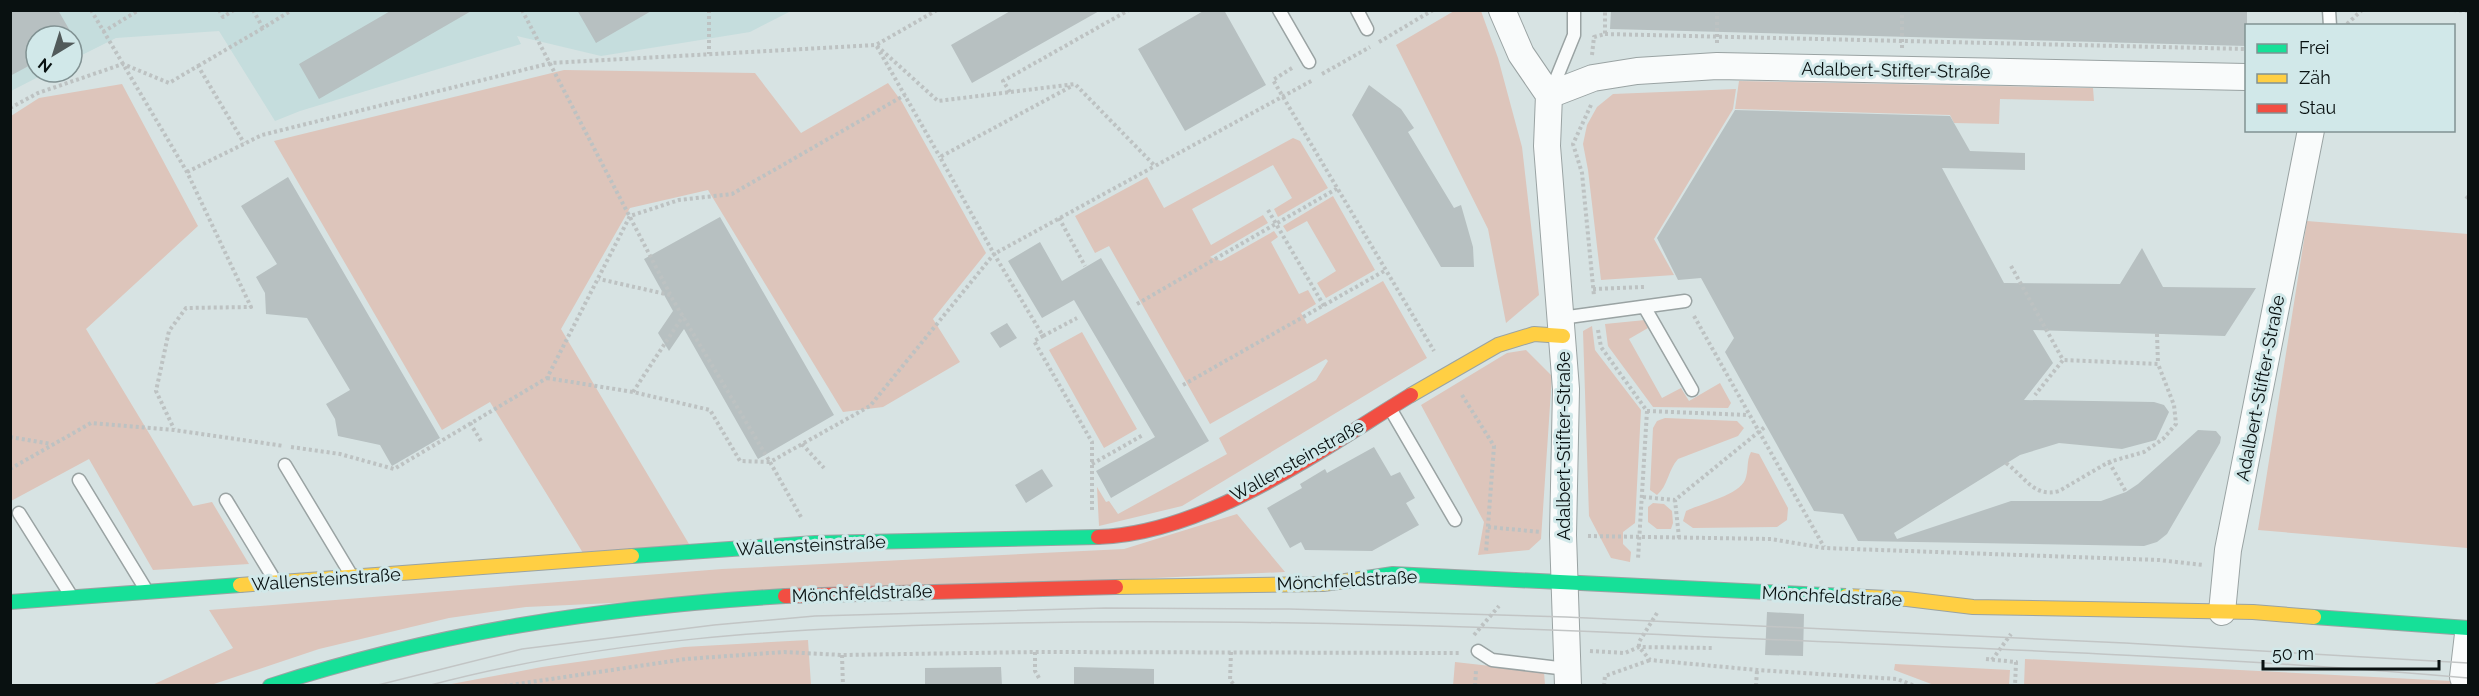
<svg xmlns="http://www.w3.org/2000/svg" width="2479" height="696" viewBox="0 0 2479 696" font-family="Raleway,sans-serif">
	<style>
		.built { fill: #c5dddd }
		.green { fill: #ddc5bb }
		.building { fill: #b7c0c1 }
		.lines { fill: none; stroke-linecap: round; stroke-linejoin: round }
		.lane-casing { stroke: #9aa3a3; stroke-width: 15 }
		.street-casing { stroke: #9aa3a3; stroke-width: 28 }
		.fast-casing { stroke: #9aa3a3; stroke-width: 16 }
		.slow-casing { stroke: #9aa3a3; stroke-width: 16 }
		.jam-casing { stroke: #9aa3a3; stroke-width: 16 }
		.path { stroke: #bdc2c2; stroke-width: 4; stroke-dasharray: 3 3; stroke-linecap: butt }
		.lane { stroke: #f9fbfb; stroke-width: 12 }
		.street { stroke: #f9fbfb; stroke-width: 26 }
		.fast { stroke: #16e098; stroke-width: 14 }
		.slow { stroke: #ffcf43; stroke-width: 14 }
		.jam { stroke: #f24e42; stroke-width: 14 }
		.tram { stroke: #c2c5c5; stroke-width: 1.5 }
		.labels { text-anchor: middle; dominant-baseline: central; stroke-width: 6; stroke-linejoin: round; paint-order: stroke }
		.street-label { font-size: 18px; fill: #091111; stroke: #d1e8e9 }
	</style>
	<rect width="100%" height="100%" fill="#d7e3e3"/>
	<path class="built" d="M11,11H791L750,32L601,56L517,36L521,44L300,111L275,121L219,31L116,38L72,60V36H36V72H48L11,91Z"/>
	<path class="green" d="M1454,11H1481L1498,58L1522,147L1539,295L1506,323L1488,229L1396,45Z
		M564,70L755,73L801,133L888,83L902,102L986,253L933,319L960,362L883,407L843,412L708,190L630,208L561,329L689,544L583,553L490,402L442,430L274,141Z
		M1739,81L2093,88L2094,101L2000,99L1999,124L1954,123L1950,115L1735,109Z
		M122,84L198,226L86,329L193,506L212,502L249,564L153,570L89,459L11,501V116L39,98Z
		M1736,89L1733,109L1654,239L1674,275L1601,280L1588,170L1583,144L1587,125L1597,107L1613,94Z
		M1293,138L1300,141L1328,188L1278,217L1274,209L1292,198L1273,165L1192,209L1211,245L1263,215L1268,223L1210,257L1221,261L1274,231L1278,237L1271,242L1299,294L1308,290L1316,304L1301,313L1307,324L1383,281L1427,358L1182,506L1099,526L1097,487L1106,502L1109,501L1118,514L1227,454L1219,438L1316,380L1328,361L1326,359L1210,424L1109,246L1095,253L1075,216L1147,177L1164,208Z
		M1333,196L1375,270L1326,298L1317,283L1336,271L1307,221L1287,232L1283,226Z
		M2307,221L2468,234L2467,548L2258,530Z
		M1645,320L1648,328L1629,339L1662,398L1681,388L1689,401L1720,383L1731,403L1728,408L1653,407L1608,346L1605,324Z
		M1592,326L1595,350L1641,410L1635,523L1623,532V544L1631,552L1630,562L1611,558L1589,516L1583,331Z
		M1082,332L1137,429L1104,448L1049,350Z
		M1526,350L1552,376L1541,539L1529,550L1478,555L1484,522L1421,405L1507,353Z
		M1665,418L1737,421L1744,428L1738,436L1678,459C1668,470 1668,486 1657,495L1650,490L1653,428L1657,421Z
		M1751,452L1759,454L1788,508L1787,520L1777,527L1693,528L1683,521L1686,511C1700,504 1739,495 1745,480C1749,471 1746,461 1751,452Z
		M1653,503L1664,504L1672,511L1673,523L1671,529H1657L1648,522V507Z
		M1237,514L1285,572L526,607L449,618L319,649L211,685L150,686L233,648L209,610L722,569L1124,549Z
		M808,640L811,685H446L542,667L684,647Z
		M2025,659L2452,681L2453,686H2024Z
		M1455,662L1544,672L1545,685L1453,686Z
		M1895,664L2010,670L2009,685H1934L1894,670Z"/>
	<path class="building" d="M10,10H58L73,36H36V62L10,76Z
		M392,10H473L319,99L299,64Z
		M577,10H653L596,43Z
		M1012,10H1101L972,83L951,45Z
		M1205,10H1224L1266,85L1185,131L1138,49Z
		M1611,10H2247V46L1610,29Z
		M1369,85L1401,109L1414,128L1408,132L1454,208L1461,205L1473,247L1474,267H1441L1352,115Z
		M1735,110L1950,116L1970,151L2025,153V170L1942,168L2004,283L2120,284L2142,248L2163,287L2256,288L2225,336L2033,330L2053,363L2024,400L2154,402L2164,405L2169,412L2156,440L2122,449L2059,443L2020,455L1894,533L1897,539L2011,501H2101L2126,492L2138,484L2198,430L2216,431L2221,437L2220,443L2167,534L2157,542L2144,546L1858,541L1843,514L1814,511L1725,352L1734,338L1701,278L1678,280L1657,238Z
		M288,177L440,438L392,466L380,445L338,436L335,419L326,404L350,390L307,318L266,314L265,293L256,277L277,264L241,206Z
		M720,217L834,415L758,459L684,329L669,351L658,333L673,311L644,259Z
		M1040,242L1062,281L1101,258L1209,441L1111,498L1096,471L1155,437L1074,300L1042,318L1008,261Z
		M1007,323L1017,338L1000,348L990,333Z
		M1374,447L1391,476L1400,472L1415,498L1406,503L1419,525L1372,551L1305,550L1301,542L1290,548L1267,508L1302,488L1300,484L1325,469L1327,473Z
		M1042,469L1053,486L1026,503L1015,485Z
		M1767,612L1804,614L1803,656L1765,655Z
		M1001,667L1002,686H925V668Z
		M1074,667L1154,669V686H1074Z"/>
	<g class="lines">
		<defs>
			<path id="lane" d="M1279,10L1309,62
				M1357,10L1367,29
				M2329,10L2330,26
				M1550,94L1574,35V10
				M1645,308L1692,390
				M1561,318L1685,301
				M1391,410L1455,520
				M285,465L350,573
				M79,480L145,588
				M226,500L274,579
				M19,513L70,594
				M1478,651L1492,660L1567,669"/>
			<path id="street" d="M1502,10L1521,54L1549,95L1547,146L1566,389L1563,535L1568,686
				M1549,95L1593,78L1637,71L1717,66L2246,77
				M2222,612L2228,550L2311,130
				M2466,686L2463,677L2468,634"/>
			<path id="fast" d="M632,556L815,543L1098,537
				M1360,579L1393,574L1846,596
				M10,602L240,585
				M2314,617L2468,628
				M270,686C441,631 606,607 785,596"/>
			<path id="slow" d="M1411,395L1498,345L1534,334L1563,336
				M240,585L632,556
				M1116,587L1323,584L1360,579
				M1846,596L1907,599L1973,607L2253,612L2314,617"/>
			<path id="jam" d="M1098,537C1206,534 1322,449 1411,395
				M785,596L1116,587"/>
		</defs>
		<use href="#lane" class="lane-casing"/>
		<use href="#street" class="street-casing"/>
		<use href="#fast" class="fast-casing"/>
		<use href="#slow" class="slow-casing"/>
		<use href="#jam" class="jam-casing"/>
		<path class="path" d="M91,10L187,172L251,307L186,308L169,331L156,391L174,429
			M219,10L223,17L234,10
			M253,10L263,28L292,10
			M522,10L670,294
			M709,10V54
			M937,10L876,45L940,157
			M2453,10L2468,11
			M2347,24L2362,10
			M103,32L139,10
			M1605,34L2246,49
			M1379,42L1433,10
			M1717,43V10
			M1902,48V10
			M1592,55L1594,37L1605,34V10
			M198,66L263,28
			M1292,68L1273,80L1434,351
			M1322,74L1370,47
			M1010,92L1003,81L1129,10
			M1591,105L1573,144L1582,173L1594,296
			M10,108L38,93L123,64L169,83L198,66L244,143
			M187,172L262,135L551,63L876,45L938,101L1075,84L1155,166L1313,80
			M2466,196L2468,198
			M1268,210L1324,306
			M1059,218L1085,266
			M2011,266L2063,360L2035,395
			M1593,289L1644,287
			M1137,304L1338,188
			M1694,316L1824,547
			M1598,330L1601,347L1647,411L1638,559
			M2157,334L2158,364
			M1043,336L1077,318
			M547,378L633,392L710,410L740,461L770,462L670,295L599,279
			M1183,385L1386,270
			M633,392L683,316
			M1462,395L1494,446L1486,552
			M1647,411L1749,415
			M470,423L481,441
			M10,437L51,444
			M802,444L824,468
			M291,447L340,454L394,469L547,378L630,216L679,200L732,194L905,95
			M2109,462L2126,492
			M2006,463C2025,477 2034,498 2059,491L2109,462L2144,452L2163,439L2176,424L2174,405L2158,364L2063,360
			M1092,464L1143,435
			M10,469L91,423L174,430L284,446
			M1643,497L1675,500
			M1092,510V442L1034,341L1043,336L994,254L1155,166
			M801,517L770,462L870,406L994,254L940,157L1072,86
			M1488,527L1541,532
			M1588,536L1771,539L1824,548L2159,560L2203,565
			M1679,538L1675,500L1766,426
			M1657,613L1639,642V647L1650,660L1757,670L1897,679L1915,686
			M1474,635L1499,606
			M1590,651L1625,653L1639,647L1714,648
			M1035,652V671L1039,678
			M1231,652L1230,680L1235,686
			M842,655L843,686
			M1986,659L2016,662L2015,686
			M1992,660L2011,634
			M504,686L686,659L784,652L842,655L1035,652L1461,653
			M1475,686L1476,670
			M1604,686L1605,676L1650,660
			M1756,686L1757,670"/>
		<use href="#lane" class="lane"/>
		<use href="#street" class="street"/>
		<use href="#fast" class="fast"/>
		<use href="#slow" class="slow"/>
		<use href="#jam" class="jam"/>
		<path class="tram" d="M374,686L522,649L714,625L815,616L1105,608L1289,609L1566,617L2125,643L2468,663
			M427,686C603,639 787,628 968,624C1194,618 1421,624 1647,634C1921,647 2195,654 2468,678"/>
	</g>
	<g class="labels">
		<g class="street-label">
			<text transform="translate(1896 70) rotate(1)">Adalbert-Stifter-Straße</text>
			<text transform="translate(2260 388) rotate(-79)">Adalbert-Stifter-Straße</text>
			<text transform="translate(1563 446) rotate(-90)">Adalbert-Stifter-Straße</text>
			<text transform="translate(1297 460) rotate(-29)">Wallensteinstraße</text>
			<text transform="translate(811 545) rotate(-3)">Wallensteinstraße</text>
			<text transform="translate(326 579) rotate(-4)">Wallensteinstraße</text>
			<text transform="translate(1347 580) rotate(-3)">Mönchfeldstraße</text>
			<text transform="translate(862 593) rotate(-2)">Mönchfeldstraße</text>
			<text transform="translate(1832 596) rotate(3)">Mönchfeldstraße</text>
		</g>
	</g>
	<rect width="2479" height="696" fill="none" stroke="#091111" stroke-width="24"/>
	<rect x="2245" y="24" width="210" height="108" fill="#d1e8e9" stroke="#819293" stroke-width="1.5"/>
	<rect x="2257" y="44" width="30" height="9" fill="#16e098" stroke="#819293" stroke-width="1.5"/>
	<text x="2299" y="54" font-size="18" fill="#091111">Frei</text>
	<rect x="2257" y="74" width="30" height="9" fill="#ffcf43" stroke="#819293" stroke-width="1.5"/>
	<text x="2299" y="84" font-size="18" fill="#091111">Zäh</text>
	<rect x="2257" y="104" width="30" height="9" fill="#f24e42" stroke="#819293" stroke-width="1.5"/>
	<text x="2299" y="114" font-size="18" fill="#091111">Stau</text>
	<g transform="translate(54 54) rotate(218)"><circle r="28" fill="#d1e8e9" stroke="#819293" stroke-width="1.5"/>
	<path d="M0-4.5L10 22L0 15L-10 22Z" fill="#515a5a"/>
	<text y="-9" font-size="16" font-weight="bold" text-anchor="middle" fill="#091111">N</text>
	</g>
	<path d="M2263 660v9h176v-9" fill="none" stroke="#091111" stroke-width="3"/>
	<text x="2272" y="660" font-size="18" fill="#091111" stroke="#d1e8e9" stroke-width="4.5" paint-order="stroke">50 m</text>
</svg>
